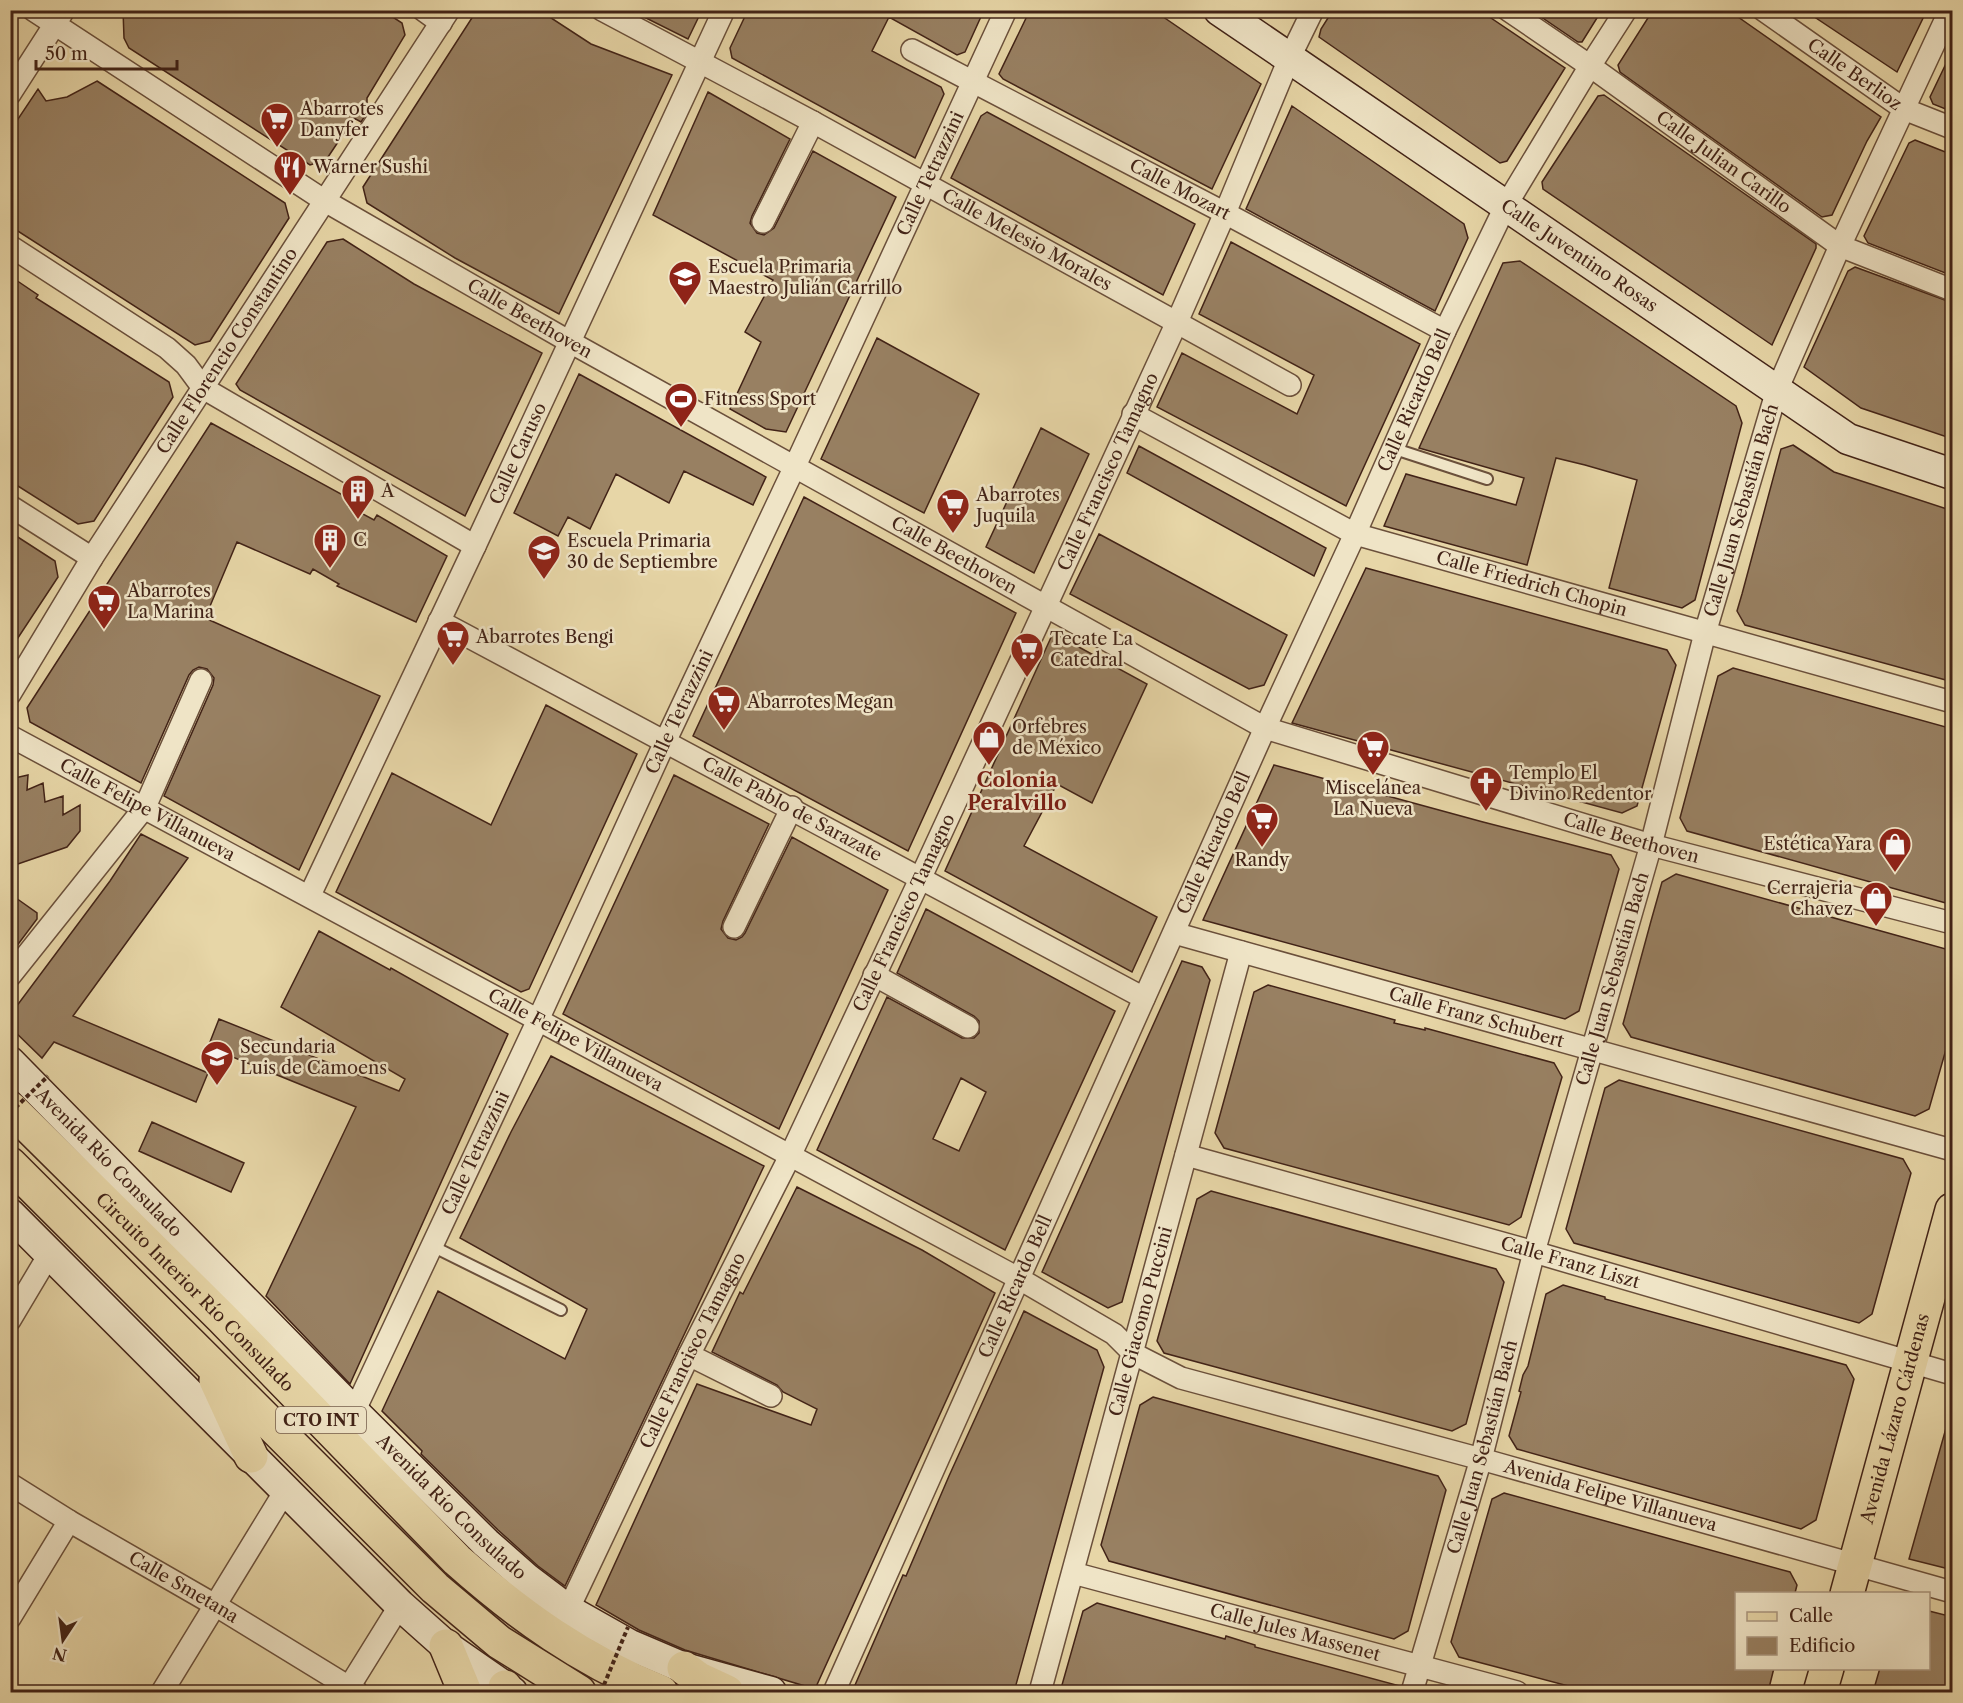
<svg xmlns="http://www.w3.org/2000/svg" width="1963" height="1703" viewBox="0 0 1963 1703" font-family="'Libre Caslon Text',serif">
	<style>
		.building { fill: #988062; stroke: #422317; stroke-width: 1.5; fill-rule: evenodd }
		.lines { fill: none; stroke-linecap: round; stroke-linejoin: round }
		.lane-casing { stroke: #6b503b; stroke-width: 14 }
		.street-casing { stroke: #6b503b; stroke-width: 24 }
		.secondary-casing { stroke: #422317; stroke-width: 33 }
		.primary-casing { stroke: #422317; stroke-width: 36 }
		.highway-casing { stroke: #422317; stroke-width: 36 }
		.lane { stroke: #efe4c6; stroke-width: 10 }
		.street { stroke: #efe4c6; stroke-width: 21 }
		.secondary { stroke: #efe4c6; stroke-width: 30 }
		.primary { stroke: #e7d6a7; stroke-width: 33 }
		.highway { stroke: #e7d6a7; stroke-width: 33 }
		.path-bridge { stroke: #422317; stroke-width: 4; stroke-dasharray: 4.5 3; stroke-linecap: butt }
		.labels { text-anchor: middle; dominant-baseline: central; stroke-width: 5; stroke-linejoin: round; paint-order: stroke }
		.shield { fill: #efe4c6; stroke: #765d4c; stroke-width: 1.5 }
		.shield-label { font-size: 16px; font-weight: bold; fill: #422317 }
		.street-label { font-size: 18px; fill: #422317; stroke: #efe4c6 }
		.poi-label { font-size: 18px; fill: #422317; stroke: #efe4c6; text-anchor: start }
		.neighbourhood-label { font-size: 20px; font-weight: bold; fill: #7a1f14; stroke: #efe4c6 }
	</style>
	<rect width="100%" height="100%" fill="#e7d6a7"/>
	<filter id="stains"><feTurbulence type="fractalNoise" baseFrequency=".00333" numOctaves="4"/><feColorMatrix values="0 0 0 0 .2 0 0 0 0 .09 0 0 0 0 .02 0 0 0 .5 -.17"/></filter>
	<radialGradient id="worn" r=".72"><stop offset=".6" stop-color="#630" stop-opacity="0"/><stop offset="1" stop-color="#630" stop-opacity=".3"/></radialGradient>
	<path class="building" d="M123,10H382L402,23L405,35L367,98V113L361,122L354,118L326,160L310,165L129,48L124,38Z
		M477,10H539L591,44L672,75L559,314L455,258L367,203L363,187Z
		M630,10H702L688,39Z
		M748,10H984L965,52L957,55L889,17L872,51L941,87L944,94L915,158L732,58L730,48Z
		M1030,10H1153L1261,84L1212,189L1003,79L999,74Z
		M1333,10H1479L1565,68L1507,161L1500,163L1319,37L1321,29Z
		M1531,10H1602L1582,42H1578Z
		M1653,10H1728L1881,117L1867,141L1832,215L1822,217L1620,72L1618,65Z
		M1804,10H1927L1897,72Z
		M1953,49V112L1933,104L1930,97Z
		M97,81L285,203L289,218L210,341L195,345L10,226V131L38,89L46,101L67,97Z
		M708,92L790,139L752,216L750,223L757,233L764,235L774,228L813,151L896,197L786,432L766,429L730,409L761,342L745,332L773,280L653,215Z
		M1604,95L1816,244V248L1772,345L1543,189L1542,182L1585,116L1598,96Z
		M1292,106L1464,224L1468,238L1435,311L1246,209Z
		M987,112L1195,224L1163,295L951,178L981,116Z
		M1915,140L1953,155V276L1868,243L1864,236L1909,143Z
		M343,239L414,284L542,353L465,516L240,390L236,384L327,242Z
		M1231,242L1420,344L1346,506L1157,407L1182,353L1297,414L1314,375L1199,314Z
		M1520,261L1736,406L1742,423L1695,600L1682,608L1609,588L1637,480L1585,465L1556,458L1527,565L1384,526L1406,474L1516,505L1524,478L1419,448L1503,263Z
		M1855,267L1953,303V439L1861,408L1804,367L1848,271Z
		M10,276L38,295L36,298L169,382L173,397L94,521L78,524L10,481Z
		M877,338L979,394L924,513L821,459Z
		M579,374L766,477L753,505L684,471L669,503L616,474L590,529L568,517L558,536L514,513Z
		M211,423L352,500L348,506L374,520L377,515L447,556L416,622L337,586L339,584L313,569L310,574L237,542L205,618L380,696L299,870L164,796L213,685L214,678L207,669L199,667L193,670L189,675L141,783L30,722L27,708Z
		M1041,428L1089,454L1034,573L986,547Z
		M1793,445L1834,472L1953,511V682L1745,625L1737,611L1742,594L1781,449Z
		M1139,446L1326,548L1314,576L1127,473Z
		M804,497L1016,613L908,851L693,736Z
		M10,532L55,561L58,577L10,650Z
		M1099,534L1287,635L1264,685L1249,689L1070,594Z
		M1366,568L1667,650L1676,665L1637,806L1622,813L1292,723Z
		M1053,633L1147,684L1092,803L1057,784L1024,846L1157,917L1132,972L945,871Z
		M1733,668L1953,729V905L1687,831L1680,818L1718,676Z
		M546,705L637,754L529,989L521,992L336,892L392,773L491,825Z
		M1274,765L1483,822L1611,855L1619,869L1579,1011L1565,1019L1203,920Z
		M28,775L27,790L43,783L45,802L63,796V815L80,805V831L67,847L15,865L13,848L10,849V779Z
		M674,775L769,824L723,921L721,929L728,938L736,940L742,937L745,933L792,837L888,890L779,1129L563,1014Z
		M141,834L188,858L73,1016L208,1073L196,1102L54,1042L42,1058L10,1027V1015L110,881Z
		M1676,874L1953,951V1025L1929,1109L1915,1116L1631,1037L1623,1024L1651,921L1662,882Z
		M16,898L37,913V919L10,955V906Z
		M926,909L1115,1011L1005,1250L817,1150L887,997L962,1038H974L979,1033V1021L974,1016L897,973ZM961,1078L986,1092L959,1151L933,1139Z
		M319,931L390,970L391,968L508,1034L350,1384L266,1296L356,1107L208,1047L219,1019L399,1091L405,1079L281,1007Z
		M1182,961L1202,967L1210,980L1122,1302L1108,1308L1042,1272Z
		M1268,985L1395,1020L1394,1023L1425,1030V1028L1554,1063L1562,1077L1521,1217L1509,1225L1224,1148L1215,1133L1254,992Z
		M551,1056L764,1166L565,1586L538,1566L498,1530L421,1454L422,1451L382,1411L438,1291L565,1359L587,1309L460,1238L511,1132Z
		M1619,1080L1903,1159L1911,1173L1872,1314L1859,1323L1574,1243L1566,1229L1605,1088Z
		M152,1122L244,1163L231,1192L139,1151Z
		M797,1187L922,1250L995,1293L815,1689L685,1650L639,1630L596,1605L697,1384L811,1425L817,1409L783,1392L777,1385L712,1352L740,1292L743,1294Z
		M1211,1191L1496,1269L1504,1282L1466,1424L1452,1431L1164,1353L1157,1341L1197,1199Z
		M1563,1285L1605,1297V1299L1846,1365L1854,1379L1816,1520L1801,1529L1517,1449L1509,1436L1521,1392L1519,1391L1523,1375L1528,1366L1546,1294Z
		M1024,1311L1097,1350L1104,1367L1014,1692H852L903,1575L906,1576L949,1476Z
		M1153,1397L1438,1476L1446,1490L1408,1631L1394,1639L1109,1561L1101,1545L1140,1405Z
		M1948,1421L1953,1422V1570L1909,1559Z
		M1504,1493L1790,1572L1797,1585L1795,1593H1737V1668H1774L1768,1692H1591L1459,1657L1451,1642L1492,1499Z
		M1097,1603L1225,1639L1226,1636L1255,1645V1647L1400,1686V1692H1060L1083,1611Z
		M1929,1611L1953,1617V1692H1873L1880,1668H1929Z"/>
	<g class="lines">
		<defs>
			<path id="lane" d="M1392,448L1487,479
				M432,1246L561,1310"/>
			<g id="street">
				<path id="s1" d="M33,10L325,201L570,342L1265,728L1651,845L1952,923"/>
				<path d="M423,10L441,23"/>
				<path id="s2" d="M602,10L813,122L1290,385"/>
				<path id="s3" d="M1508,10L1590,66L1840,246L1952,290"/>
				<path id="s4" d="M1763,10L1904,109L1952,128"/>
				<path id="s5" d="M912,50L1225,213L1445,331"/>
				<path d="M10,94L64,10"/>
				<path d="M763,222L813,122"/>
				<path d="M10,246L167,348L186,365L203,388L475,546"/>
				<path id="s6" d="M1133,414L1355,534L1952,702"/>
				<path d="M10,506L92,558"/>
				<path id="s7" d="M439,621C674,747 910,871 1144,998"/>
				<path id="s8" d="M10,694L92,558L449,10"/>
				<path id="s9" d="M10,736L1018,1278L1114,1334L1134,1354L1181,1378L1481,1459L1952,1592"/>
				<path id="s10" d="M310,895L475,546L724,10"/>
				<path d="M734,927L792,807"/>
				<path id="s11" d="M1174,933L1952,1150"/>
				<path d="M874,975L968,1027"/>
				<path d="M10,976L145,807L201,680"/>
				<path id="s12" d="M1186,1155L1534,1252L1952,1374"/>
				<path d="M10,1320L50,1253"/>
				<path d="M689,1355L771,1396"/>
				<path id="s13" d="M354,1412L538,1020L665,742L795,466L1006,10"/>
				<path id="s14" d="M10,1484L69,1521L215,1605L357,1692"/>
				<path id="s15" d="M1073,1573L1517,1692"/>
				<path id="s16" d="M568,1610L689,1355L790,1156L921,877L1177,322L1225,213L1289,59L1313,10"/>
				<path d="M10,1618L69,1521"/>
				<path d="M162,1692L285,1491"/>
				<path d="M346,1692L400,1605"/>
				<path id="s17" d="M834,1692L1265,728L1355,534L1445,331L1505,207L1590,66L1626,10"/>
				<path id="s18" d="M1040,1692L1241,952"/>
				<path id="s19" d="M1412,1692L1481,1459L1534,1252L1651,845L1705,633L1777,390L1840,246L1950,10"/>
			</g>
			<g id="secondary">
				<path id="s20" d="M1219,10L1848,439L1952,474"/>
				<path id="s21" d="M10,1062L354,1412L486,1543L527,1579L568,1610L630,1645L684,1668L771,1692"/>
				<path d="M10,1214L400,1605L446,1646L512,1692"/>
			</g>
			<g id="primary">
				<path id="s22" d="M1847,1594L1952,1210"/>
				<path d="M446,1646L465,1692"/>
				<path d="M505,1687L507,1692"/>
				<path d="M1820,1692L1827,1668"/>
			</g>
			<g id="highway">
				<path id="s23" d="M10,1108L222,1318L457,1560C519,1615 583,1661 661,1692"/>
				<path d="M10,1164L435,1588L499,1642L579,1692"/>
				<path d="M216,1380L251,1456"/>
				<path d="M684,1668L699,1679L727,1692"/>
			</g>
		</defs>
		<use href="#lane" class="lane-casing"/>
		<use href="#street" class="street-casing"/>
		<use href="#secondary" class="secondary-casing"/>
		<use href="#primary" class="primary-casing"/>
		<use href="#highway" class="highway-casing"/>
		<use href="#lane" class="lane"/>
		<use href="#street" class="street"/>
		<use href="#secondary" class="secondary"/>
		<use href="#primary" class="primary"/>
		<use href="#highway" class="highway"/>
		<path class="path-bridge" d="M10,1113L48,1076
			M601,1692L628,1627"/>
	</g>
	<defs>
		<symbol id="supermarket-pin" viewBox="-11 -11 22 30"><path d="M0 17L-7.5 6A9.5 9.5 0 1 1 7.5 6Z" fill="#8f2418" stroke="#efe4c6"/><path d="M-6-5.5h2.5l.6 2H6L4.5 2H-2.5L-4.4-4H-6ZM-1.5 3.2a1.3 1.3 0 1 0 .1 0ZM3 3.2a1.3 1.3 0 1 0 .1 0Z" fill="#fff"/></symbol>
		<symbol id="restaurant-pin" viewBox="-11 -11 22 30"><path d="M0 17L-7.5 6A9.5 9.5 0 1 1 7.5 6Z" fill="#8f2418" stroke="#efe4c6"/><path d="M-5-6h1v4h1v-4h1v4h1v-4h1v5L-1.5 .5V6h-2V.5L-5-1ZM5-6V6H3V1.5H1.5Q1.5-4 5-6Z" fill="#fff"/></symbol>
		<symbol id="school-pin" viewBox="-11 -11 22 30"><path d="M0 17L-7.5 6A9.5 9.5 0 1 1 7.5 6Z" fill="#8f2418" stroke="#efe4c6"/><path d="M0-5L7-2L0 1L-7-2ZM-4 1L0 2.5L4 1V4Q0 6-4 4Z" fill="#fff"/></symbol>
		<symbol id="stadium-pin" viewBox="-11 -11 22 30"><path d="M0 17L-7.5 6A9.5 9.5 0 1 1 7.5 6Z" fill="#8f2418" stroke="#efe4c6"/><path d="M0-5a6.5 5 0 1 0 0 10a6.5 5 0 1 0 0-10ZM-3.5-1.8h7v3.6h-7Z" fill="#fff"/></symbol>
		<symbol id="building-pin" viewBox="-11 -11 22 30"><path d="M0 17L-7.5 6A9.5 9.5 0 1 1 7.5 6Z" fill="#8f2418" stroke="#efe4c6"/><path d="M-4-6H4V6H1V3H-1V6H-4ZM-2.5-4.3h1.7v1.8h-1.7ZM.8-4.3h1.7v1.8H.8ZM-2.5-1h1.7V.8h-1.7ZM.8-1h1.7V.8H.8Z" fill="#fff"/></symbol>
		<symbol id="shop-pin" viewBox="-11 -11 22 30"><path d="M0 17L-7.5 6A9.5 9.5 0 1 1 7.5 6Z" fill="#8f2418" stroke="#efe4c6"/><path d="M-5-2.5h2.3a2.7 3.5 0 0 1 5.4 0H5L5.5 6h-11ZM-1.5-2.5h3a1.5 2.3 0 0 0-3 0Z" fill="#fff"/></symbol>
		<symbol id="church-pin" viewBox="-11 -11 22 30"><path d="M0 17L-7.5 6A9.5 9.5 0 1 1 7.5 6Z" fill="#8f2418" stroke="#efe4c6"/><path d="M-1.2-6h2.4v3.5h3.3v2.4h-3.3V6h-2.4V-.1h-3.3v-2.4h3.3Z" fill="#fff"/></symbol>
	</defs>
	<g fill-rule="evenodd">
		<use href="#supermarket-pin" x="258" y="100" width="38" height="52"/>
		<use href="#restaurant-pin" x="271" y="148" width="38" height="52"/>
		<use href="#school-pin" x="666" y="258" width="38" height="52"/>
		<use href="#stadium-pin" x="662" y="380" width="38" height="52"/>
		<use href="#building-pin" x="339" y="472" width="38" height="52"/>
		<use href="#supermarket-pin" x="934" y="486" width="38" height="52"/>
		<use href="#building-pin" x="311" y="521" width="38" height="52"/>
		<use href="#school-pin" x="525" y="532" width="38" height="52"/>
		<use href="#supermarket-pin" x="85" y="582" width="38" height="52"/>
		<use href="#supermarket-pin" x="434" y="618" width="38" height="52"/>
		<use href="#supermarket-pin" x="1008" y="630" width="38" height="52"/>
		<use href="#supermarket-pin" x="705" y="683" width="38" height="52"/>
		<use href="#shop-pin" x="970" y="718" width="38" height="52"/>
		<use href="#supermarket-pin" x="1354" y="728" width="38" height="52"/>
		<use href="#church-pin" x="1467" y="764" width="38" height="52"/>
		<use href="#supermarket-pin" x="1243" y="800" width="38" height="52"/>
		<use href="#shop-pin" x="1876" y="825" width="38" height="52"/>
		<use href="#shop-pin" x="1857" y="879" width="38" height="52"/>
		<use href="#school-pin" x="198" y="1038" width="38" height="52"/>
	</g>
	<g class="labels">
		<rect class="shield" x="276" y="1407" width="90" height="26" rx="4.5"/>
		<g class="shield-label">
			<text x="321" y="1420">CTO INT</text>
		</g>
		<g class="street-label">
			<text stroke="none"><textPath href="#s4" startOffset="112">Calle Berlioz</textPath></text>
			<text stroke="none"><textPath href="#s3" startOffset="264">Calle Julian Carillo</textPath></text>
			<text stroke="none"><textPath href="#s13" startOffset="1366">Calle Tetrazzini</textPath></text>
			<text stroke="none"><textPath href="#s5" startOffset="302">Calle Mozart</textPath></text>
			<text stroke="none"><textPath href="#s2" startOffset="483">Calle Melesio Morales</textPath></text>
			<text stroke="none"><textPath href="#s20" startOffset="436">Calle Juventino Rosas</textPath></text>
			<text stroke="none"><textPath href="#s1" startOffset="585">Calle Beethoven</textPath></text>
			<text stroke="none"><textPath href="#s8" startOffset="406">Calle Florencio Constantino</textPath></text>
			<text stroke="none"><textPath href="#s17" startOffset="1416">Calle Ricardo Bell</textPath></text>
			<text stroke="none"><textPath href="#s10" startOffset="488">Calle Caruso</textPath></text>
			<text stroke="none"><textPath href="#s16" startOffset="1260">Calle Francisco Tamagno</textPath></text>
			<text stroke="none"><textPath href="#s19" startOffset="1227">Calle Juan Sebastián Bach</textPath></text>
			<text stroke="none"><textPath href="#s1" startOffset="1071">Calle Beethoven</textPath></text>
			<text stroke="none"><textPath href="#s6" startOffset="436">Calle Friedrich Chopin</textPath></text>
			<text stroke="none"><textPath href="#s13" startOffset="772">Calle Tetrazzini</textPath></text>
			<text stroke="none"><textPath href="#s9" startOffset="156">Calle Felipe Villanueva</textPath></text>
			<text stroke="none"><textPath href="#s7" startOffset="400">Calle Pablo de Sarazate</textPath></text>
			<text stroke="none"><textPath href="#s1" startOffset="1809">Calle Beethoven</textPath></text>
			<text stroke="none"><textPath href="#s17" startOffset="930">Calle Ricardo Bell</textPath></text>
			<text stroke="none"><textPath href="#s16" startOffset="774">Calle Francisco Tamagno</textPath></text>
			<text stroke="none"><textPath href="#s19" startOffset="741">Calle Juan Sebastián Bach</textPath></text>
			<text stroke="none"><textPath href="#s11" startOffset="314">Calle Franz Schubert</textPath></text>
			<text stroke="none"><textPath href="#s9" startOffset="642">Calle Felipe Villanueva</textPath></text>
			<text stroke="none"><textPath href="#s13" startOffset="286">Calle Tetrazzini</textPath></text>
			<text stroke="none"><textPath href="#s21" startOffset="141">Avenida Río Consulado</textPath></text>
			<text stroke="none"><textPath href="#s12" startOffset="399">Calle Franz Liszt</textPath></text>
			<text stroke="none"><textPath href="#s17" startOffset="444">Calle Ricardo Bell</textPath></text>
			<text stroke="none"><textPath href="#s23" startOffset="261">Circuito Interior Río Consulado</textPath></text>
			<text stroke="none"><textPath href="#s18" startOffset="384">Calle Giacomo Puccini</textPath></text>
			<text stroke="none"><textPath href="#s16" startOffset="288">Calle Francisco Tamagno</textPath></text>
			<text stroke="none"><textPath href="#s22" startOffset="182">Avenida Lázaro Cárdenas</textPath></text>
			<text stroke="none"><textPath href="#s19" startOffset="255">Calle Juan Sebastián Bach</textPath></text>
			<text stroke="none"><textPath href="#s9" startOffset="1782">Avenida Felipe Villanueva</textPath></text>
			<text stroke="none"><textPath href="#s21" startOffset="627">Avenida Río Consulado</textPath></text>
			<text stroke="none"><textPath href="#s14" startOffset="202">Calle Smetana</textPath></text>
			<text stroke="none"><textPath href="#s15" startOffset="230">Calle Jules Massenet</textPath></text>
		</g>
		<g class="poi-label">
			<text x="300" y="109">Abarrotes<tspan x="300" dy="21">Danyfer</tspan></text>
			<text x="313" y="167">Warner Sushi</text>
			<text x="708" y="267">Escuela Primaria<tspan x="708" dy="21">Maestro Julián Carrillo</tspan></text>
			<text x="704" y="399">Fitness Sport</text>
			<text x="381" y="491">A</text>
			<text x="976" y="495">Abarrotes<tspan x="976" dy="21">Juquila</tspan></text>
			<text x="353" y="540">C</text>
			<text x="567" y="541">Escuela Primaria<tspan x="567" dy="21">30 de Septiembre</tspan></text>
			<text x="127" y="591">Abarrotes<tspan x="127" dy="21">La Marina</tspan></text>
			<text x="476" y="637">Abarrotes Bengi</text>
			<text x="1050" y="639">Tecate La<tspan x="1050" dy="21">Catedral</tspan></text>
			<text x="747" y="702">Abarrotes Megan</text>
			<text x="1012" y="727">Orfebres<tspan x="1012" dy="21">de México</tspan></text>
			<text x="1509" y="773">Templo El<tspan x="1509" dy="21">Divino Redentor</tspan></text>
			<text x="1373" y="788" text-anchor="middle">Miscelánea<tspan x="1373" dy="21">La Nueva</tspan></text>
			<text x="1872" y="844" text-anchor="end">Estética Yara</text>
			<text x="1262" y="860" text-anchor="middle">Randy</text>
			<text x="1853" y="888" text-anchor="end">Cerrajeria<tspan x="1853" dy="21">Chavez</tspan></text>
			<text x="240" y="1047">Secundaria<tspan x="240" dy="21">Luis de Camoens</tspan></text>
		</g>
		<g class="neighbourhood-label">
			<text x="1017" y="780">Colonia<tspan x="1017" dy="23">Peralvillo</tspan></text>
		</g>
	</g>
	<rect width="1963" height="1703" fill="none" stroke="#e7d6a7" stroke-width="36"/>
	<rect x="12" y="12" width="1939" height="1679" fill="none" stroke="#422317" stroke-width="3"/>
	<rect x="18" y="18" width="1927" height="1667" fill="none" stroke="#422317" stroke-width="1.5"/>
	<rect x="1735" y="1592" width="195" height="78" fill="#efe4c6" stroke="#aa9780" stroke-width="1.5"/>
	<rect x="1747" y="1612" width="30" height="9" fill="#e7d6a7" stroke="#aa9780" stroke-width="1.5"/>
	<text x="1789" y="1622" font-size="18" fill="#422317">Calle</text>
	<rect x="1747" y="1637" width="30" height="18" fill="#988062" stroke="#aa9780" stroke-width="1.5"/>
	<text x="1789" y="1652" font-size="18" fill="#422317">Edificio</text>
	<g transform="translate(63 1640) rotate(193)" stroke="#efe4c6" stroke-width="4.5" paint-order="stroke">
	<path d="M0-4.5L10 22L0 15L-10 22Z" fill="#422317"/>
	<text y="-9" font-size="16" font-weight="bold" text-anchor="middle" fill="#422317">N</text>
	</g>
	<path d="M36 60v9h141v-9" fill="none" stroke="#422317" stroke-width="3"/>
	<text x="45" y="60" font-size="18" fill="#422317" stroke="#efe4c6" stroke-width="4.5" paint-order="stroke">50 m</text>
	<rect width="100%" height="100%" filter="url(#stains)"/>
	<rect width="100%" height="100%" fill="url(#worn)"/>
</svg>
